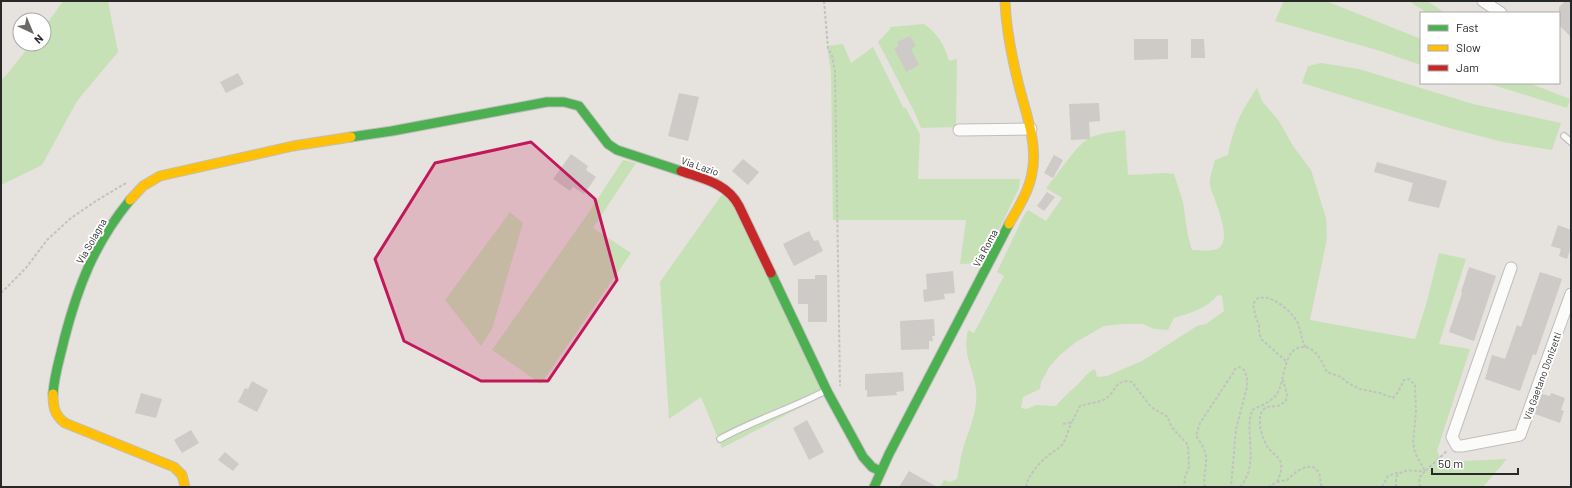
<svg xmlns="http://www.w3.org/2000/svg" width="1572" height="488" viewBox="0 0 1572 488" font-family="Barlow,sans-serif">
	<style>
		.green { fill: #c7e1b6; fill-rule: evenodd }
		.building { fill: #cdcac7 }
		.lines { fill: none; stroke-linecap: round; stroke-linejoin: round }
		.lane-casing { stroke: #c0bebf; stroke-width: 8 }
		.street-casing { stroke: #c0bebf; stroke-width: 13 }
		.fast-casing { stroke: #c0bebf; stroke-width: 11 }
		.slow-casing { stroke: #c0bebf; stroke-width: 11 }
		.jam-casing { stroke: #c0bebf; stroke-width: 11 }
		.path { stroke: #c3c2c2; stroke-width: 2; stroke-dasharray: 3 2; stroke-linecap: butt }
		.lane { stroke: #fbfbfa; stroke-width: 5.5 }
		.street { stroke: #fbfbfa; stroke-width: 11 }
		.fast { stroke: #4caf50; stroke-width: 9 }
		.slow { stroke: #ffc107; stroke-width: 9 }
		.jam { stroke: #c62828; stroke-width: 9 }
		.marked { fill: #c2185b; fill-opacity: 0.2; stroke: #c2185b; stroke-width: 3; stroke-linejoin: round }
		.labels { text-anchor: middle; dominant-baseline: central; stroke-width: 4; stroke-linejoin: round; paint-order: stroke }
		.street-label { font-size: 10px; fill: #282828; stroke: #fff }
	</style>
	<rect width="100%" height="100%" fill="#e6e2dd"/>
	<path class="green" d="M63,1H108L118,52L77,101L42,165L1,185V80L8,73L31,44H44V28Z
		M1284,1H1326L1421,39V65L1377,50L1275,21Z
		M1409,1H1427L1445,13H1427Z
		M924,24C937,33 945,45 949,61L957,59L956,127L921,128L915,113L878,42L890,29V27Z
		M843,44L851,63L873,47L904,109L905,107L920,134L918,179H1020L1019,188L983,263L960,264L966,220H833L831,72L827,46Z
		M1321,63L1359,69L1473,104L1561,123L1552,150L1503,142L1449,128L1302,83L1308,66Z
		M1487,83H1529L1570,99L1567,108Z
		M1257,88L1262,101L1279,121L1293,146L1311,170L1326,218L1327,239L1310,320L1415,339L1426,305L1439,253L1466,259L1439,344L1470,349L1437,451L1442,462L1507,459L1483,487H940L944,480L950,482L957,479C959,469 960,458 963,449C969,427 978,413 976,389C973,367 962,354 968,330L974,333L1004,276L997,272L1024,215L1028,210L1046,221L1062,198L1046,188C1058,175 1077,143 1091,137C1101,133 1115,132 1125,130L1128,175L1165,173L1174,174L1183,202L1188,236L1192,250C1200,250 1209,252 1217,249C1235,240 1213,199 1210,185C1209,178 1213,167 1215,160L1228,155C1233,128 1241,111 1257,88ZM1218,295L1222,296L1224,311L1206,324L1197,326L1142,361L1107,376L1097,377L1095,369C1088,372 1084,378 1079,383C1070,392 1064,396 1056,406L1037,405L1026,409L1021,408L1023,397L1040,389L1041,382L1050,366L1060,355L1076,342L1104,326L1123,324H1143L1154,329L1168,330L1174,318C1191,313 1207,308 1218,295Z
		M623,160L636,163L593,228L631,253L541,384L492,350L589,212Z
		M723,193L734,202L826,394L722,448L701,397L669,419L660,282Z
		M510,212L523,223L492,329L481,346L445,300Z"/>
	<path class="building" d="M1565,1H1571V37L1559,25V7Z
		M910,36L916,46L911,49L919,65L906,72L894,48L899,46L897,42Z
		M1134,39H1168V59L1134,60Z
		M1191,39H1204L1205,58H1191Z
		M238,73L244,84L226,93L220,82Z
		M679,93L699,97L688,141L668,136Z
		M1099,103L1100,121L1089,122L1090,139L1071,140L1069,104Z
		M571,154L588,166L586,170L596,177L584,194L573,187L570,191L553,179Z
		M1054,155L1063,160L1053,178L1044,173Z
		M743,159L759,172L748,185L732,171Z
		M1377,162L1447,181L1439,208L1408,201L1413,183L1374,172Z
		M1047,192L1055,197L1044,211L1037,206Z
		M1558,225L1571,230V247L1567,259L1559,256L1561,249L1551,246Z
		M809,231L814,241L818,240L823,251L794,266L783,244Z
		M1469,267L1496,276L1474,341L1449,332L1462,293L1461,292Z
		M953,271L955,293L944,294L945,299L924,302L923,290L927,289L926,274Z
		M1540,272L1562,279L1536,355L1533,354L1520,391L1485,379L1492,355L1505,359L1517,325L1521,327Z
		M815,275H827V322H808V304H798V279H815Z
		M934,319L935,336H932L933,341H929V349L901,350L900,321Z
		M903,372L904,391L896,392L897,395L867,397V390H865V374Z
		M252,381L268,390L257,412L238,402L245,388L248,389Z
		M141,393L162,399L156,418L135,413Z
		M1551,393L1565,398L1561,410L1564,411L1560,423L1535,414L1542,394L1550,396Z
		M807,420L824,452L809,460L793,428Z
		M191,430L199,443L182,453L174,440Z
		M225,452L239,464L233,471L218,460Z
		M909,471L937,487H899Z"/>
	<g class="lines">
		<defs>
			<path id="lane" d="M1564,136L1571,142
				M720,439C754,420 791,409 825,391"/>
			<path id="street" d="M1483,1L1501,13
				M959,130L1031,129
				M1511,268L1452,437L1457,446H1462L1520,435L1571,294"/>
			<path id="fast" d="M351,137L392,131L547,102H564L579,106L608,144L617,150L681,171
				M771,273L828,393L863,457L872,467L880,471
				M53,394C54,375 60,358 64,340C78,286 94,244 130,200
				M874,487L889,454L1009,224"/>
			<path id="slow" d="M1005,1C1006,30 1012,58 1019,86C1026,114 1038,144 1032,173C1029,191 1018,208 1009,224
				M130,200L143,186L160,176L293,146L351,137
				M53,394C53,406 54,415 65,423L174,467L182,475L185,487"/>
			<path id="jam" d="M681,171C703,179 727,183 739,206L771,273"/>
		</defs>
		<use href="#lane" class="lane-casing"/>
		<use href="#street" class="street-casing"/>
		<use href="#fast" class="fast-casing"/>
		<use href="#slow" class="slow-casing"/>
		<use href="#jam" class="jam-casing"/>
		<path class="path" d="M824,1L828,48L832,56L835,71L840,386
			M1,293L26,268L47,240L71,218L96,201L126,183
			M1286,361L1262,340L1259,333V325L1256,318L1253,304L1258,298C1261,298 1265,297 1268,298C1279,301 1297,316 1299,327C1302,337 1301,338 1306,348
			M1063,424L1072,422L1080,406C1088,403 1098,403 1105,399C1116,393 1114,378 1132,382L1151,407L1168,417C1170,429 1180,435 1188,445L1189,467L1185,477L1184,487
			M1277,482C1280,476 1282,470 1281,463C1279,456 1271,453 1267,446C1262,438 1256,418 1263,410C1267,405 1272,407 1278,406C1280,405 1283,403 1286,401L1287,394L1283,380
			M1026,487C1028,475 1040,462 1050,454C1054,451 1058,449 1062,445C1067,438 1068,429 1072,422
			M1205,487C1203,476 1206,471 1206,461C1207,452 1201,443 1196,436L1200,423L1233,373L1235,369L1239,367L1244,370L1247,377V387L1236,429L1231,487
			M1240,487C1260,464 1244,435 1252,410C1260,406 1271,402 1276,395C1286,383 1282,347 1303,347C1316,347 1322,362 1327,372L1341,377L1348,383L1360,389L1380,393L1393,398L1398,392L1404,380L1409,379L1415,385L1416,412L1413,443L1415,453L1425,471L1447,451
			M1268,487L1277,482L1287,480L1297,471L1306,467H1313C1323,474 1318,477 1322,487
			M1382,487L1388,476L1399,472
			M1396,487V477C1404,467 1413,472 1425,471
			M1420,487L1419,478L1425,471"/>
		<use href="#lane" class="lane"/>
		<use href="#street" class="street"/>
		<use href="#fast" class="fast"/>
		<use href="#slow" class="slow"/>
		<use href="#jam" class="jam"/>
	</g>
	<path class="marked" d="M531,142L595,199L617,280L548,381H481L404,341L375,259L435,163Z"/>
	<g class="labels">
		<g class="street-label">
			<text transform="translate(700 166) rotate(19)">Via Lazio</text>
			<text transform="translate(91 241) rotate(-60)">Via Solagna</text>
			<text transform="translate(985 248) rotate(-62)">Via Roma</text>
			<text transform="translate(1542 376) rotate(-70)">Via Gaetano Donizetti</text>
		</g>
	</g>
	<rect width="1572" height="488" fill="none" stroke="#282828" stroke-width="4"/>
	<rect x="1420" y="12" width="140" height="72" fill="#ffffff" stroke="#a9a9a9"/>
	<rect x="1428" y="25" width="20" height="6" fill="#4caf50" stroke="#a9a9a9"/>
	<text x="1456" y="32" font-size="12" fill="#282828">Fast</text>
	<rect x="1428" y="45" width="20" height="6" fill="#ffc107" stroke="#a9a9a9"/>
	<text x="1456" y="52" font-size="12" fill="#282828">Slow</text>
	<rect x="1428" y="65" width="20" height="6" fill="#c62828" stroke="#a9a9a9"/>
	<text x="1456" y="72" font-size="12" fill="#282828">Jam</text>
	<g transform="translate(32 32) rotate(136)"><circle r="19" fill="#ffffff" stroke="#a9a9a9"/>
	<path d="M0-3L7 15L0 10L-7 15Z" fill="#6a6967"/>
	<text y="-6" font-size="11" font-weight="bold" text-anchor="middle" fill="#282828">N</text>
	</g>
	<path d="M1432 468v6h86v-6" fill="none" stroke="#282828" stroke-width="2"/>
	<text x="1438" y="468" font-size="12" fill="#282828" stroke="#ffffff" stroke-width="3" paint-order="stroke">50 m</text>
</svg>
